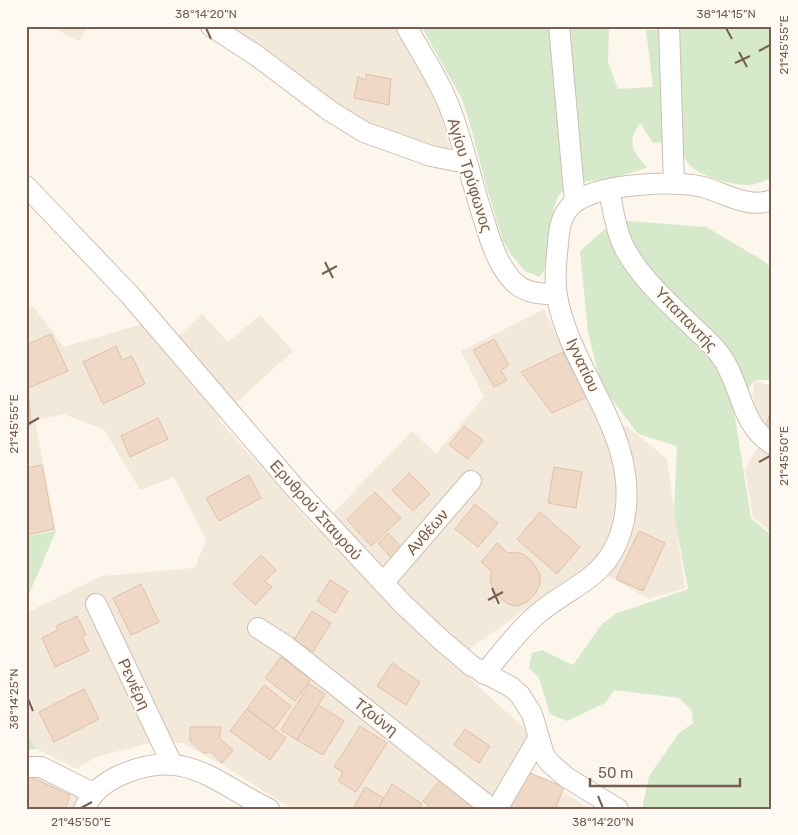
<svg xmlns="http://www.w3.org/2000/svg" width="798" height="835" viewBox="0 0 798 835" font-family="Rubik,sans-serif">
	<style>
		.residential { fill: #f3e9db }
		.green { fill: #d6e9cb }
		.building { fill: #efd8c6; stroke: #e1c0a7 }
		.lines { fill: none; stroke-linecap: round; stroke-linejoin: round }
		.street-casing { stroke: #cebfb2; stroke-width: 22 }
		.street { stroke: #fff; stroke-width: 20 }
		.ticks { fill: none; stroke: #765f50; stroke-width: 2 }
		.labels { text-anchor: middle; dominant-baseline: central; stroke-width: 4; stroke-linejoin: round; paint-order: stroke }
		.street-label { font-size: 16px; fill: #765f50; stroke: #fefaf3 }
		.neatline { fill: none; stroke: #765f50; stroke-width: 2 }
		.ticks-label { font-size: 12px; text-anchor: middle; fill: #765f50 }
	</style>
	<rect width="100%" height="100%" fill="#fcf6ec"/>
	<path class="residential" d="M49,26H89L79,41Z
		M222,26H395L422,70L439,109L451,152L368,128Z
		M33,306L64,347L142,324L164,349L202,314L228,342L260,315L293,351L218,419L317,530L412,431L436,454L484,397L461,351L544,309L590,401L604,434L627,426L667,459L685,588L648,599L588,564L452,662L534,737L519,768L564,787L562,791L591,809H292L223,765L183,743L153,742L96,757L77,769L37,749L26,730V613L102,576L195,568L206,540L174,477L140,490L104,430L64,414L35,420L56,531L26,536V309Z
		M754,380L772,386V534L753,517L745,469L764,437L759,430L753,396Z
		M37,772L83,795L76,809H26V773Z"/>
	<path class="green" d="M421,26H551L559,150L566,181L564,190L558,196L554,207L544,271L539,277L525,271L512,256L503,241L486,185L470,124L462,99Z
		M569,26H609L608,62L618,89L653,87L646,30H659L665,142L653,143L640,123C626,144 633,150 647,168L612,178L584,182Z
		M677,26H772V177C765,181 757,184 750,185C733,186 691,175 685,158C678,138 682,102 681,80C680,62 677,44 677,26Z
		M615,220L706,227L764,261L772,269V380H754L747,393L732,399L751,518L772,536V809H642L649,776L679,733L693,723L692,711L679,698L614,690L605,703L567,721L550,714L539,678L529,668L532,653L542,650L573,665L601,625L615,614L688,589L674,514L677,446L638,434L601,385L588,332L580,251Z
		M56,531L26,601V536Z
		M26,730L37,749L26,750Z"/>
	<path class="building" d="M366,74L391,79L389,105L354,98L358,77L366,80Z
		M51,334L68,371L26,389V345Z
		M494,339L509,365L501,370L507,380L494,387L473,350Z
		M116,346L122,360L132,356L145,384L103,404L83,362Z
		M563,352L587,397L552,413L521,372Z
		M26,399H29L31,425H26Z
		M772,406V436L764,433Z
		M158,418L168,439L130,457L121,436Z
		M464,426L483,440L468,459L449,445Z
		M42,465L54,529L26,535V468Z
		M554,467L582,472L576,508L548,503Z
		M409,473L430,494L413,511L392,490Z
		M249,475L261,498L219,521L206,498Z
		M375,492L401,518L371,546L347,520Z
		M475,504L498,523L478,547L455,529Z
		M540,512L580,547L557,574L517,539Z
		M639,531L665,543L643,591L616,579Z
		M388,533L403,549L392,559L378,543Z
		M497,543L508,553L514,552L523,554L531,560L540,574V584L535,594L527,602L517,606L508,604L499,597L492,587L490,578L492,571L481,562Z
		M261,555L276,570L265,581L272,587L255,605L233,584Z
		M330,580L348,591L335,613L317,601Z
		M141,584L159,622L131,635L113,598Z
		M312,611L331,623L313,652L294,640Z
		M77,616L86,635L82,637L89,651L55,667L42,638L58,630L56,626Z
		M281,657L311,679L295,701L265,678Z
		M392,663L420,682L406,705L377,686Z
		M309,684L325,694L297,740L281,730Z
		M264,685L291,706L274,729L247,709Z
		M84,689L99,719L54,742L39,712Z
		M318,705L344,721L323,755L297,740Z
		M247,709L286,738L270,760L230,731Z
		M360,726L387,743L356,792L338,781L343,772L334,767Z
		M190,727H221L219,738L233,750L222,763L211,752L203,753L190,741Z
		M465,729L490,746L479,763L454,745Z
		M525,771L564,787L555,809H510Z
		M26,775L70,795L65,809H33L26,806Z
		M441,779L476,809H432L423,801Z
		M392,784L422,804L419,809H378Z
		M365,787L384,798L378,809H353Z"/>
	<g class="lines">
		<defs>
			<path id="street" d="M211,26L257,56L330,111L364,132L431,156L466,163
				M406,26C421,53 440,81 451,111C464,146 472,184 484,220C490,240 497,263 511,279C523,293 539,294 556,294
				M559,26L575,202
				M669,26L674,184
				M26,186L129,294L294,487L402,603L440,639L472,666L511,687L520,695L532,714L544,755L550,763L566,777L618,809
				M609,190C613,208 615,228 623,245C637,275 671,305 695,329C704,337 714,346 721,356C742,385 739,423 772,444
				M383,583L471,481
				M96,604L172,764
				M258,628L286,646L492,809
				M484,674C502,653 519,629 540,612C573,585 607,578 621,532C629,506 628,480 621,454C606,399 567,353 557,296C554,280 556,261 558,244C559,225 563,208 580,199C606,184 674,180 703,187C725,193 748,209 772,200
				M26,767H41L93,793
				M84,809C92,792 106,781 123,774C187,747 215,783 269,809
				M497,809L539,737"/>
		</defs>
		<use href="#street" class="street-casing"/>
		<use href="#street" class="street"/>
	</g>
	<path class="ticks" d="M206,28L211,39M726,28L732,39M759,51L770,45M739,52L747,67M735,63L750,56M325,262L333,278M322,274L337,266M28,424L39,418M759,462L770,456M492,588L499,604M488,600L503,592M28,699L33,711M598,796L603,808M81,808L92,802"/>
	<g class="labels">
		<g class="street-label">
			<text transform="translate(470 175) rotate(73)">Αγίου Τρύφωνος</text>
			<text transform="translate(686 319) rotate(46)">Υπαπαντής</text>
			<text transform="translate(583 365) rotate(65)">Ιγνατίου</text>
			<text transform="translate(316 510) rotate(48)">Ερυθρού Σταυρού</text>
			<text transform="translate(427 532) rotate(-49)">Ανθέων</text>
			<text transform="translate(134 684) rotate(65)">Ρενιέρη</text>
			<text transform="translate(376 717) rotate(38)">Τζούνη</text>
		</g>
	</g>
	<rect width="798" height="835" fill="none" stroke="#fefaf3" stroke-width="55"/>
	<path d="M590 778v8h150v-8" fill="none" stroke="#765f50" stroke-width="2.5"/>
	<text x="598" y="778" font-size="15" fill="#765f50" stroke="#fefaf3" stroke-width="4" paint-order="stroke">50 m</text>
	<rect x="28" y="28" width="742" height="780" class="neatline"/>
	<g class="ticks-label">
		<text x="206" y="18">38°14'20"N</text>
		<text x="726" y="18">38°14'15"N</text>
		<text transform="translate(784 45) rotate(-90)" y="4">21°45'55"E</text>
		<text transform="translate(14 424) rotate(-90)" y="4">21°45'55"E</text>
		<text transform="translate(784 456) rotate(-90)" y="4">21°45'50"E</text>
		<text transform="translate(14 699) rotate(-90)" y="4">38°14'25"N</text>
		<text x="81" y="826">21°45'50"E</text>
		<text x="603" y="826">38°14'20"N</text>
	</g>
</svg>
